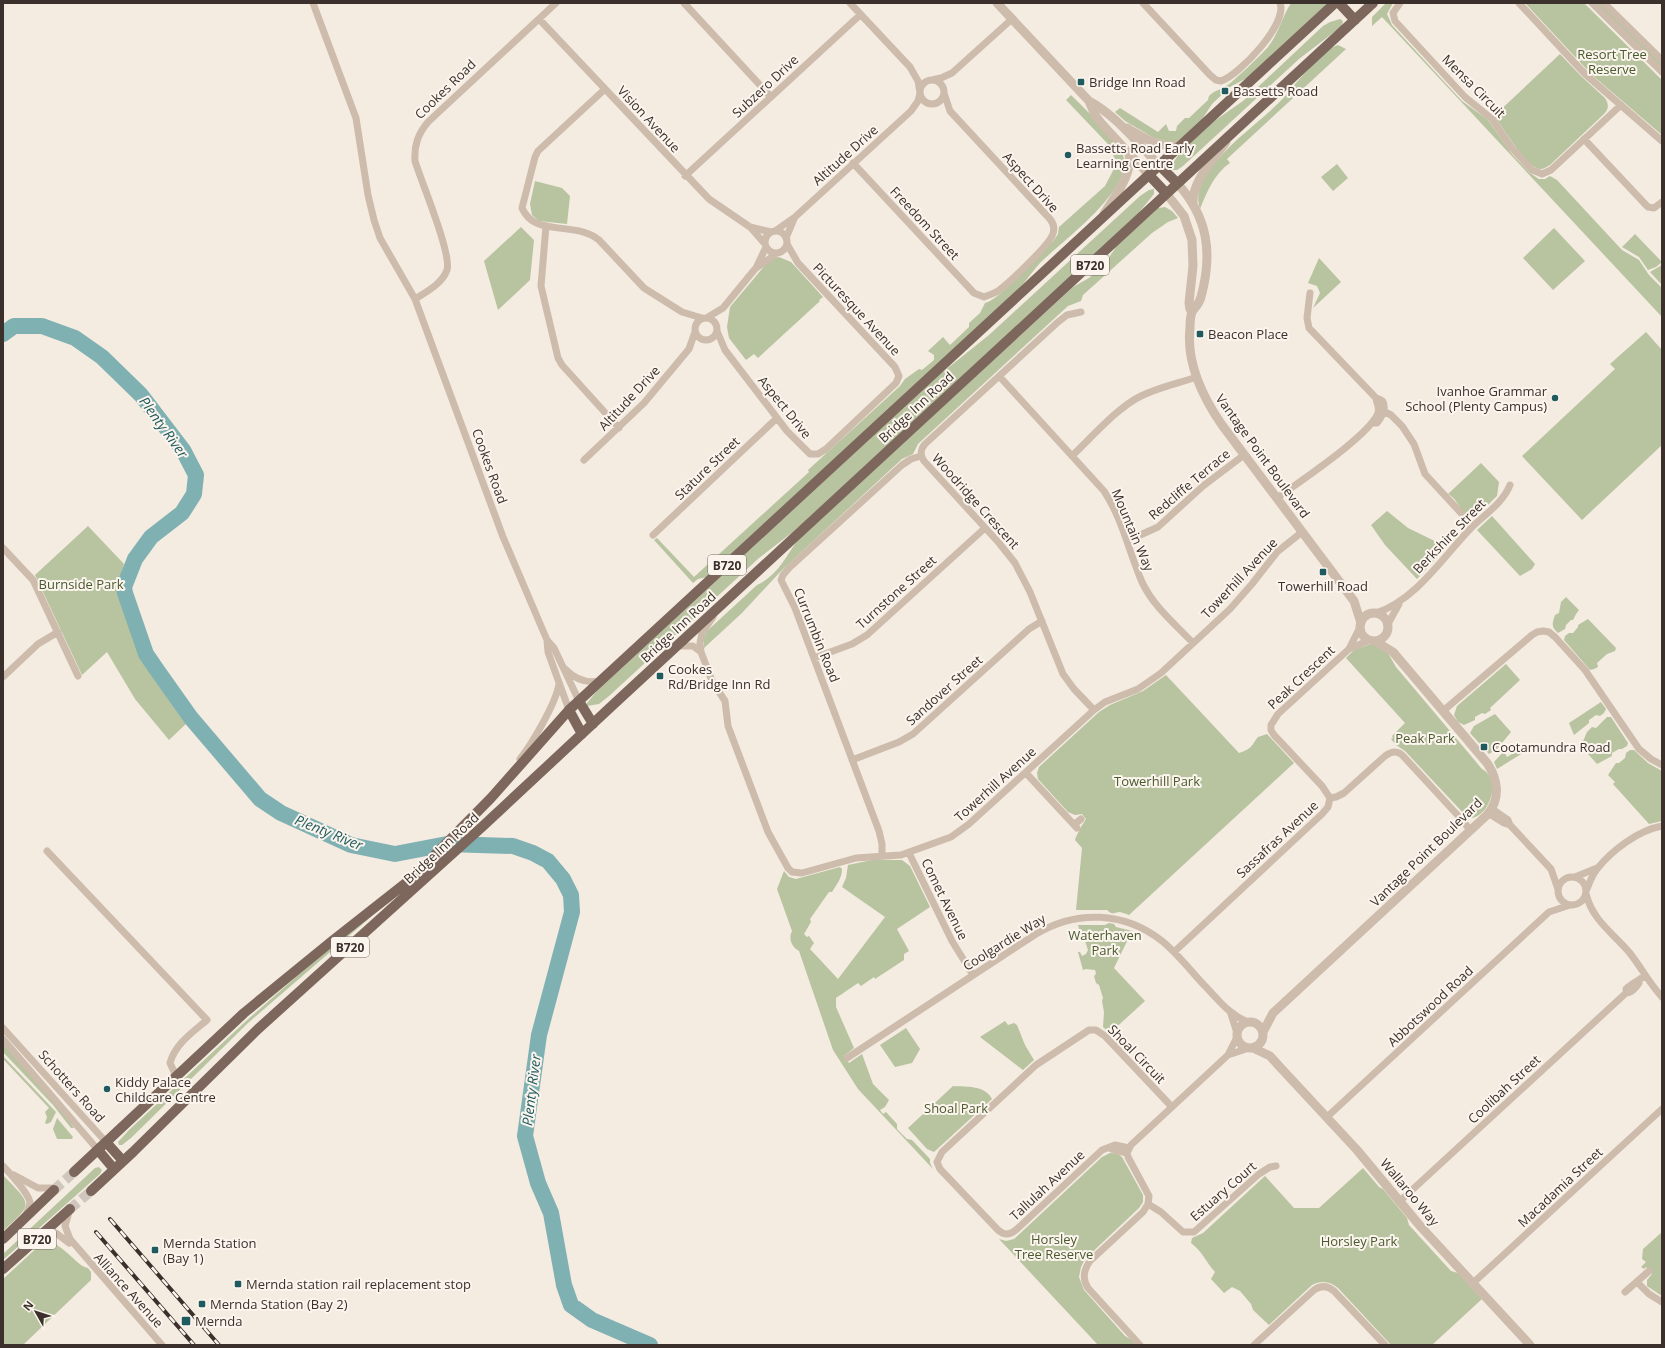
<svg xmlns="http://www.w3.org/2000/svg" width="1665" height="1348" viewBox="0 0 1665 1348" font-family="'Open Sans',sans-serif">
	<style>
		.green { fill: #b8c4a0 }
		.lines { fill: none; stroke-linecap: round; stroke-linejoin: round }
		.river { stroke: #7fb0b2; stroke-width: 16 }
		.primary-tunnel { stroke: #cfc6bd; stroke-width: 10; stroke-dasharray: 10 5; stroke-linecap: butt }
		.minor { stroke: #cdbbac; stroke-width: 7 }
		.tertiary { stroke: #cdbbac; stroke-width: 9 }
		.primary { stroke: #7d675c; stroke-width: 10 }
		.rail-casing { stroke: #3b302b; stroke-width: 4 }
		.rail { stroke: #fbf5ee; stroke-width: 2.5; stroke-dasharray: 8; stroke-linecap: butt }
		.poi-dot { fill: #1f5a5e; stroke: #fbf5ee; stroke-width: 1.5 }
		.labels { text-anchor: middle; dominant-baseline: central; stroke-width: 4; stroke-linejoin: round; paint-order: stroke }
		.shield { fill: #fbf5ee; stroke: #756b66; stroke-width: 1 }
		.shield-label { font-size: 12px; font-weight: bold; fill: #3b302b }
		.park-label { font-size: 13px; fill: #4a5a2e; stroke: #fbf5ee }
		.poi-label { font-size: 13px; fill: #3b302b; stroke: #fbf5ee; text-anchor: start }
		.street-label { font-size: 13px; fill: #3b302b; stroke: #fbf5ee }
		.water-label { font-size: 14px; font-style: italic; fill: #1f5a5e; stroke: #fbf5ee }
	</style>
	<rect width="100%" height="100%" fill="#f4ebe1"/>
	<path class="green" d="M1291,3H1328L1249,77L1230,87L1212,104L1201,121L1182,139L1173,143L1154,138L1125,121L1115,112L1120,108L1158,132L1166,124L1169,131H1176L1177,126L1185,118H1189L1208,100L1209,96C1215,90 1218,91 1225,87C1233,82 1261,55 1268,47C1279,33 1282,17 1291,3Z
		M1386,3H1393L1387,14L1392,25L1462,101L1488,120L1512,154L1530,173L1539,179H1545L1550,176L1557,180L1622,250L1639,260L1649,275L1662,288V317L1382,17L1372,26V17Z
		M1525,3H1584L1662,80V135L1591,74Z
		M1595,3H1600L1662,64V69Z
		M1340,19L1343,21L1342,26L1299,59L1183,166L1177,170H1173L1171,166L1179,154L1210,124L1243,101L1323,26L1330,22Z
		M1338,45L1346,49L1227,159L1230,163C1215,173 1207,191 1200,209C1195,194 1201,182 1210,170C1230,140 1263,121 1286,95C1296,83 1324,48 1338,45Z
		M1560,54L1581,76L1605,98C1609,104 1609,109 1604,114L1550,165C1546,167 1543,170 1539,169C1524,165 1504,128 1494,116Z
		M1071,95C1083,107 1119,141 1123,155C1135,189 1062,241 1040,263C1033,271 1027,279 1021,287L707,577L698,579L693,583L654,540L657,538L694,577L809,472L808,470L900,386L905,379L919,369L922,370L934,360V355L928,351L943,337L950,345L969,327V323L980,313L985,303C1001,299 1041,253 1054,240L1058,234L1059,227L1105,186L1117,163L1107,143L1066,100Z
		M1337,164L1348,178L1333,191L1321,177Z
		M535,181L562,188L570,196L567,224L539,221L532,215L530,204Z
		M1154,189V194L1137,215L794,531L759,558L609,696L599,704L587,706V703L597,691L939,375L989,335L1140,196L1149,190Z
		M1165,207L1172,211L1178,218L1168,222L1152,233L1083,295L1081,301L1068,306L918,444L913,454L902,459L782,570L742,613L704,648V638L707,631L757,585C777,576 785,558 797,541L1073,287L1089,278L1107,260L1117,246L1158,208Z
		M521,227L534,240L530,280L498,310L484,261Z
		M1554,228L1585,261L1553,290L1523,258Z
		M1635,234L1662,262L1656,267L1648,270L1639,257L1622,247Z
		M779,257L791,262L823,297L819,300L820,301L758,358L754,354L746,360L729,338L727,327L730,307L766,264L775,258Z
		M1319,258L1341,282L1313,308L1320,293L1317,286L1308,283Z
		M1662,265V285L1650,272Z
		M1646,332L1662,350V445L1582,520L1522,456L1615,369L1610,364Z
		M1481,463L1499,482L1497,496C1488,504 1473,525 1462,510C1457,503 1455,498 1448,494Z
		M1387,511L1408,528L1447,547L1417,579L1385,545L1371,525Z
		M1492,516L1535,564L1532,569L1520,576L1477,530Z
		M88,526L124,564L118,588L130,618L133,640L140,657L163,691L172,697L189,721L169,740L135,699L107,652L82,675L35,575Z
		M1566,597L1579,610L1576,614L1573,620H1571L1566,625L1565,629L1558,633C1551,627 1552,624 1555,615L1559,613L1561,602Z
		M1588,619L1616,648L1615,651L1607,654L1597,663L1598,667L1594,669L1590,670L1564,640L1565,636L1569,633H1573L1578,627V625Z
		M1368,645H1375L1388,653L1396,667L1482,769C1501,779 1491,814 1472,818L1466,816L1405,751L1396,745L1391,739L1393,738L1392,736L1405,723L1346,658L1354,650Z
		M1506,664L1520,680L1490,708L1491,710L1485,714L1482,713L1475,717V720L1464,725L1458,722L1454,715L1457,706Z
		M1166,675L1239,753C1252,749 1251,746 1258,737L1267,734L1294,763L1129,915C1126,914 1121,912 1119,912C1113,913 1112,915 1107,910H1076L1082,848L1075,840C1076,836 1083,823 1086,819L1082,814L1075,815L1068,812L1038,779L1037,773L1039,767L1099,712L1110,705L1143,691Z
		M1601,702L1606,709L1604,713L1600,716L1596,715L1589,720V723L1574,735L1569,723Z
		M1495,714L1511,732L1497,749L1489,754L1470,733L1474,726Z
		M1607,717H1611L1628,743L1627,746L1622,749H1619L1612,753V756L1597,764L1581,746L1587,732L1592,727L1596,728Z
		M1519,742L1526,751L1497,769L1494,762L1504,751L1507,757L1512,754L1509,748Z
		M1630,750H1634L1648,763L1662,771V821L1649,824L1613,784L1615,782L1608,775L1616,763H1619L1625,758L1626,753Z
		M872,860H902L910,866L930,907L897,929L909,951L904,954V960L875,979L874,977L861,986L858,983L836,998V1007L854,1048L844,1056L849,1063L862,1054L873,1084L889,1100L885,1107L880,1110L883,1114L886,1112L897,1124V1129L907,1139L912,1140L930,1159V1163L933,1169L858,1089L833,1050L799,951C792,947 788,939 792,931L777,889L784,871L789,877L796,879L840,867L842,869C842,878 837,884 832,892H829L810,919L811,922L804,934L807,937L809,936L814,943L810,949L838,979L885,917L842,887L846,878L848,865Z
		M373,915L248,1023L131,1138L122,1145H119L118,1142L129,1130L246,1021L330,947Z
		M1109,923L1114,924L1116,927L1132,931L1114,968L1145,1001L1110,1033L1103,1027L1104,1012L1102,1001L1103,998L1099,985L1096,983L1094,976L1096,974L1095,970L1086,969L1083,970L1078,952H1080L1082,956L1086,954L1088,950L1084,938L1081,936L1078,925H1105Z
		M1005,1021L1008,1025L1014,1023L1017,1025L1025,1045L1034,1060L1023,1070L980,1037Z
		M906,1028L920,1049L912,1063L895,1067L880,1045Z
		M3,1043L68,1119L74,1128H71L53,1105L3,1052Z
		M3,1056L56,1112L51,1122L47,1124L45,1123L47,1117L45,1112L49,1108L3,1059Z
		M953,1086C967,1087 985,1085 992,1099L934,1152L927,1149L908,1128Z
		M57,1118L73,1137L72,1139H57L53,1129Z
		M1110,1153L1118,1154L1122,1157L1143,1195V1202L1139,1208L1085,1259L1081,1267L1079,1277L1084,1290L1125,1336L1134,1341L1135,1345H1098L999,1239L1006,1241L1014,1239L1102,1157Z
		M99,1167L102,1170L100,1174L3,1260V1254L95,1168Z
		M1363,1168L1379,1187L1383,1189L1407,1218L1409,1225L1451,1271L1458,1273L1482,1299L1432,1345H1391L1338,1288C1330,1281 1321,1280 1312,1285L1269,1325L1253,1310L1251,1304L1240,1291L1232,1287L1224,1293L1211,1279L1215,1272C1206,1262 1202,1251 1191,1243L1192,1238L1203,1233L1265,1176L1294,1208H1319Z
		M3,1175C31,1205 35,1202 3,1231Z
		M1662,1232V1296L1647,1286V1280L1652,1274L1646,1267L1644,1269L1641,1267L1646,1262L1642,1259L1643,1249Z
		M50,1242C66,1247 78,1267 88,1268L91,1272V1280L23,1345H3V1279L41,1244Z"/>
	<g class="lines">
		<path class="river" d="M3,334L14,326H42L75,338L102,357L141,395L183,450L196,475L194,494L182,513L151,537L135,559L124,587L125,593L146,654L157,670L191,718L260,799L281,813L351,845L395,854L447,844L513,846L533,853L548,861L563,879L571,895L572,912L539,1035L525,1136L538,1183L551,1213L564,1285L571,1305L592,1320L650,1345"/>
		<path class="primary-tunnel" d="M54,1190L74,1172
			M70,1209L91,1191"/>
		<path class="minor" d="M313,3L356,118L368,195L374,220L380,238L415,299L503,537L547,640L554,648L579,701
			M684,3L771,97
			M850,3L910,67L918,81L920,93
			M1143,3L1210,75L1216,80L1221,81C1239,75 1288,24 1280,3
			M1400,3L1393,13L1395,21L1465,97L1492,119L1511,147L1532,170L1542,174L1551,170L1621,105
			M1519,3L1585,74L1662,141
			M1592,3L1662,72
			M1604,3L1662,60
			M539,19L709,199L750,227L771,232
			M932,80L941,78L952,73L1012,19
			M920 92a12 12 0 1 1 24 0a12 12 0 1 1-24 0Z
			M605,89L538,151L535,157L522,208C535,238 574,220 599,240L644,288L682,312L702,318
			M1584,139L1646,205L1648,207L1654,208L1662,202
			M853,163L974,293L984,297C989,295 993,294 998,291C1009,283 1046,248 1052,236C1055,230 1054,224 1050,219L950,111L944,93
			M685,176L860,15
			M546,226L541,286L558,358L562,365L619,428
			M750,227L765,244
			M765 242a11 11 0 1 1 22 0a11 11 0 1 1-22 0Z
			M775,231L795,217L911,111L918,101L920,93
			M786,238L794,219
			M757,266L766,247
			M1310,293L1307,318L1309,328L1376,398C1390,401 1383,416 1377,423H1372
			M415,299C426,292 442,284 447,270C452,254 421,181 415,161C414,145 418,134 428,122L556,3
			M1081,312L1067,315L1058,322L925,444C920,450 920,455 924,461L999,543L1015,563L1030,592L1063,674L1074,689L1094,710
			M708,317L723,308L755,269L776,254
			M695 329a11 11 0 1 1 22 0a11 11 0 1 1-22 0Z
			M717,331L725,350L787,431L810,454H818L826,449L896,383L899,376L895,367L798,263L787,244
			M999,376L1104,491C1122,518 1129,552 1142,582C1153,606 1175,624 1193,643
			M1379,409L1391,415L1402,426L1414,444L1425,474L1473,526
			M1072,456C1092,437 1118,407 1141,396C1159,387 1179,383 1197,377
			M584,460L644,403L689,349L695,332
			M1277,498C1299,482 1370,435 1378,413C1380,407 1376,403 1376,398
			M653,535L777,418
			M1127,541L1158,527L1203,486L1244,455
			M3,548L33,580L78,676
			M1376,613C1416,600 1443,557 1471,528C1484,515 1503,503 1510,485
			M713,617L702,633L700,643L701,652L712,681L725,701L728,726L768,832L788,868L792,872L802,873L856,858L901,855L951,837L969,824L1094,710L1105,702L1138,689L1161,673L1230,609L1252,584L1277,552L1302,532
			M1388,624L1399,604
			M547,640L548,652L569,710
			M677,646H693L701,652
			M1349,649L1370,640
			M814,658L852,644L867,635L985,528
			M565,669C575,679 586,684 600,681
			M3,677L38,644L58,632
			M1443,711L1532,635L1537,632L1543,631L1549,632L1555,637L1585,670L1639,749L1651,759L1662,765
			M520,759C532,744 556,703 559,684
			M852,760L899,742L913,734L1029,629L1042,621
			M1026,773L1077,828
			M1330,798L1322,786L1274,735L1271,730V725L1278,714L1349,649L1360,627
			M1492,809L1508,820L1510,825L1551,869L1558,889
			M1488,813L1504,823L1510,825
			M1074,825L1081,819
			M47,851L207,1020C193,1032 175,1044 170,1063L176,1076
			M909,853L952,941L973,975
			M882,856V844L879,831L795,608L781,580L783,575L789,568L902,465L911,459L921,456
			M1558 891a14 14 0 1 1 28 0a14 14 0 1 1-28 0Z
			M1575,877L1597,868
			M1586,891C1589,884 1592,875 1597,869C1612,850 1639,830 1662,826
			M1586,894C1593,921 1612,932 1629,952C1641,967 1649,983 1662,997
			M1174,952L1322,814L1328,807L1330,798L1336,797L1344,793L1385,756C1392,751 1398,750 1404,757L1463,821L1470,830
			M1626,993C1631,993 1637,987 1639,983V981
			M1231,1014L1237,1033
			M3,1028L106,1142
			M3,1039L98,1150
			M1228,1055L1249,1048
			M847,1058L1036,934C1076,910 1124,911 1162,941C1177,953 1190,970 1204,985C1218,999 1229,1015 1248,1022
			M1327,1117L1549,912L1570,905
			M1110,1148L1114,1150L1127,1153
			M1129,1148L1115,1145L1102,1150L1017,1229C1010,1235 1005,1236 998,1230L940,1169L937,1162L942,1152L1036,1065L1089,1030H1096L1105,1036L1172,1107
			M3,1166C10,1173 28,1193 30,1202C30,1206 28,1210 26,1214
			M14,1175L38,1188H53
			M1399,1202L1626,993V989C1632,983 1639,981 1645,975
			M1148,1204L1161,1212L1183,1232H1194L1259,1174L1270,1167L1276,1166
			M69,1212L65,1226L70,1239L162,1345
			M43,1233H56L69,1243
			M1637,1282L1649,1294L1662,1302
			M1473,1283L1662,1109
			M1625,1292L1649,1271
			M1140,1345L1088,1288C1082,1279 1084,1269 1090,1261L1143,1212L1148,1204L1149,1196L1128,1157L1127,1153L1131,1145L1228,1055L1237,1037
			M1254,1345L1314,1290C1321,1285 1328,1286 1334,1291L1385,1345"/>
		<path class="tertiary" d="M997,3L1089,101C1117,116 1138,144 1159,165
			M1089,101L1095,115L1101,123L1149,175
			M1127,128C1144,138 1161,149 1180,145
			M1177,183C1208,217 1213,253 1201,297C1199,305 1194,308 1192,312C1190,317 1190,323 1190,328C1186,363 1202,396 1222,425L1354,601L1361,623
			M1166,193L1184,216L1192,240L1193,266L1189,303L1190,309L1192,311
			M1193,203C1192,181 1214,159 1226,142
			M1104,214C1114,197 1133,175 1129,154
			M1360 627a14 14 0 1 1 28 0a14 14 0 1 1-28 0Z
			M1237 1035a13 13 0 1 1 26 0a13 13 0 1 1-26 0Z
			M1263,1032L1273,1013L1487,815C1501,799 1498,779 1487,763L1393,652L1375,641
			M1253,1048L1270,1056L1279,1066L1357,1150L1421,1227L1530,1345"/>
		<path class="primary" d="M1339,3L1355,20
			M1159,165L1177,183
			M1149,175L1166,193
			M579,701L593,724
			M569,710L582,734
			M106,1142L123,1161
			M98,1150L114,1169
			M74,1172L244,1013L332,941L411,879L491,798L569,710L1335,3
			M91,1191L133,1152L258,1029L483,826L615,703L1373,3
			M3,1239L54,1190
			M3,1269L70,1209"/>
		<defs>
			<path id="rail" d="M110,1219L219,1345
				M96,1232L194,1345"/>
		</defs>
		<use href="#rail" class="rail-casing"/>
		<use href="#rail" class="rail"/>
	</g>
	<g class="poi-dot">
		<rect x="1077" y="78" width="8" height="8" rx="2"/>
		<rect x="1221" y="87" width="8" height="8" rx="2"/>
		<circle cx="1068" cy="155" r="4"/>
		<rect x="1196" y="330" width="8" height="8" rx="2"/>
		<circle cx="1555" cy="398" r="4"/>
		<rect x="1319" y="568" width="8" height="8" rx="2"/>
		<rect x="656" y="672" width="8" height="8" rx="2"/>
		<rect x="1480" y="743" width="8" height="8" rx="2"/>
		<circle cx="107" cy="1089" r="4"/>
		<rect x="151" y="1246" width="8" height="8" rx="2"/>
		<rect x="234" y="1280" width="8" height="8" rx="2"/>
		<rect x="198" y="1300" width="8" height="8" rx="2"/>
		<rect x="181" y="1316" width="10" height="10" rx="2"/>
	</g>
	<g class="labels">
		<g class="shield">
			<rect x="1071" y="255" width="38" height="20" rx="3"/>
			<rect x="708" y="555" width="38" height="20" rx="3"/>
			<rect x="331" y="937" width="38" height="20" rx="3"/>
			<rect x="18" y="1229" width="38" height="20" rx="3"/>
		</g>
		<g class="shield-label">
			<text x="1090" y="265">B720</text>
			<text x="727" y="565">B720</text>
			<text x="350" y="947">B720</text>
			<text x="37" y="1239">B720</text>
		</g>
		<g class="park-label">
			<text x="1612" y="54">Resort Tree<tspan x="1612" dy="15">Reserve</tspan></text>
			<text x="81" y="584">Burnside Park</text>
			<text x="1425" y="738">Peak Park</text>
			<text x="1157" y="781">Towerhill Park</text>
			<text x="1105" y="935">Waterhaven<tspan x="1105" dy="15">Park</tspan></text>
			<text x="956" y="1108">Shoal Park</text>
			<text x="1054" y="1239">Horsley<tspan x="1054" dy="15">Tree Reserve</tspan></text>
			<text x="1359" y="1241">Horsley Park</text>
		</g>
		<g class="poi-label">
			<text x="1089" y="82">Bridge Inn Road</text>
			<text x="1233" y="91">Bassetts Road</text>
			<text x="1076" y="148">Bassetts Road Early<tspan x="1076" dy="15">Learning Centre</tspan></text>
			<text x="1208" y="334">Beacon Place</text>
			<text x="1547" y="391" text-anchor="end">Ivanhoe Grammar<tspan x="1547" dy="15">School (Plenty Campus)</tspan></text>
			<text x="1323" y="586" text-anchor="middle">Towerhill Road</text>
			<text x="668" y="669">Cookes<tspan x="668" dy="15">Rd/Bridge Inn Rd</tspan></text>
			<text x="1492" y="747">Cootamundra Road</text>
			<text x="115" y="1082">Kiddy Palace<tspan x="115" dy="15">Childcare Centre</tspan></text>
			<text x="163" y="1243">Mernda Station<tspan x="163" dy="15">(Bay 1)</tspan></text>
			<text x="246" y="1284">Mernda station rail replacement stop</text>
			<text x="210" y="1304">Mernda Station (Bay 2)</text>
			<text x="195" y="1321">Mernda</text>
		</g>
		<g class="street-label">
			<text transform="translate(765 86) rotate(-43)">Subzero Drive</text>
			<text transform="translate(1474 86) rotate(45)">Mensa Circuit</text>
			<text transform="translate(445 89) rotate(-44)">Cookes Road</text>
			<text transform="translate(649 119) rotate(47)">Vision Avenue</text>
			<text transform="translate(845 155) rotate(-42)">Altitude Drive</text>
			<text transform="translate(1031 182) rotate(48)">Aspect Drive</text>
			<text transform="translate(925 223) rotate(47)">Freedom Street</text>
			<text transform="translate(857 309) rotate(47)">Picturesque Avenue</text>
			<text transform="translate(629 398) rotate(-47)">Altitude Drive</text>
			<text transform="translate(785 407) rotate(51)">Aspect Drive</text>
			<text transform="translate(916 407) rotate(-43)">Bridge Inn Road</text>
			<text transform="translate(1263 456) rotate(54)">Vantage Point Boulevard</text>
			<text transform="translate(490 466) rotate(70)">Cookes Road</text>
			<text transform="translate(707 468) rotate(-44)">Stature Street</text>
			<text transform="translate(1189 484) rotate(-40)">Redcliffe Terrace</text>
			<text transform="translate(976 501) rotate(48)">Woodridge Crescent</text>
			<text transform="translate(1133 530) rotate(67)">Mountain Way</text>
			<text transform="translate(1449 536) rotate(-46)">Berkshire Street</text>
			<text transform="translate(1239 578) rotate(-47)">Towerhill Avenue</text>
			<text transform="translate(896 592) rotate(-42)">Turnstone Street</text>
			<text transform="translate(678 627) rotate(-43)">Bridge Inn Road</text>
			<text transform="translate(817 635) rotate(68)">Currumbin Road</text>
			<text transform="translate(1301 677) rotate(-43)">Peak Crescent</text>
			<text transform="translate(944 690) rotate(-42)">Sandover Street</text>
			<text transform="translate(995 784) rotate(-42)">Towerhill Avenue</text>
			<text transform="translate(1277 839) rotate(-43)">Sassafras Avenue</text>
			<text transform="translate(441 848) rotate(-43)">Bridge Inn Road</text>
			<text transform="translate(1426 852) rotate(-44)">Vantage Point Boulevard</text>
			<text transform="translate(945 899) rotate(64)">Comet Avenue</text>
			<text transform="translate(1004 942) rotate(-32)">Coolgardie Way</text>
			<text transform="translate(1430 1006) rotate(-43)">Abbotswood Road</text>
			<text transform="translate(1137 1054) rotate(46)">Shoal Circuit</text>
			<text transform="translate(72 1086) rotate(48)">Schotters Road</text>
			<text transform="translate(1504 1089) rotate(-43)">Coolibah Street</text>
			<text transform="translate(1047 1185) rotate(-43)">Tallulah Avenue</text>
			<text transform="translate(1560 1187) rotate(-43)">Macadamia Street</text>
			<text transform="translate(1223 1191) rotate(-41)">Estuary Court</text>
			<text transform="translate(1410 1192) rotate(50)">Wallaroo Way</text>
			<text transform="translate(129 1290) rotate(48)">Alliance Avenue</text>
		</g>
		<g class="water-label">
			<text transform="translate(164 427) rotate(54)">Plenty River</text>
			<text transform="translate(329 832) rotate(22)">Plenty River</text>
			<text transform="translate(531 1090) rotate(-83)">Plenty River</text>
		</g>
	</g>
	<rect width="1665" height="1348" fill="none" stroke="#3b302b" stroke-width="8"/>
	<g transform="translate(36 1312) rotate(309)" stroke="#fbf5ee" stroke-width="3" paint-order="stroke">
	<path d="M0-3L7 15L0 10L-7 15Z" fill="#3b302b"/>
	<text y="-6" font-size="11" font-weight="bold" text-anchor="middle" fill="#3b302b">N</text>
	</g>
</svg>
